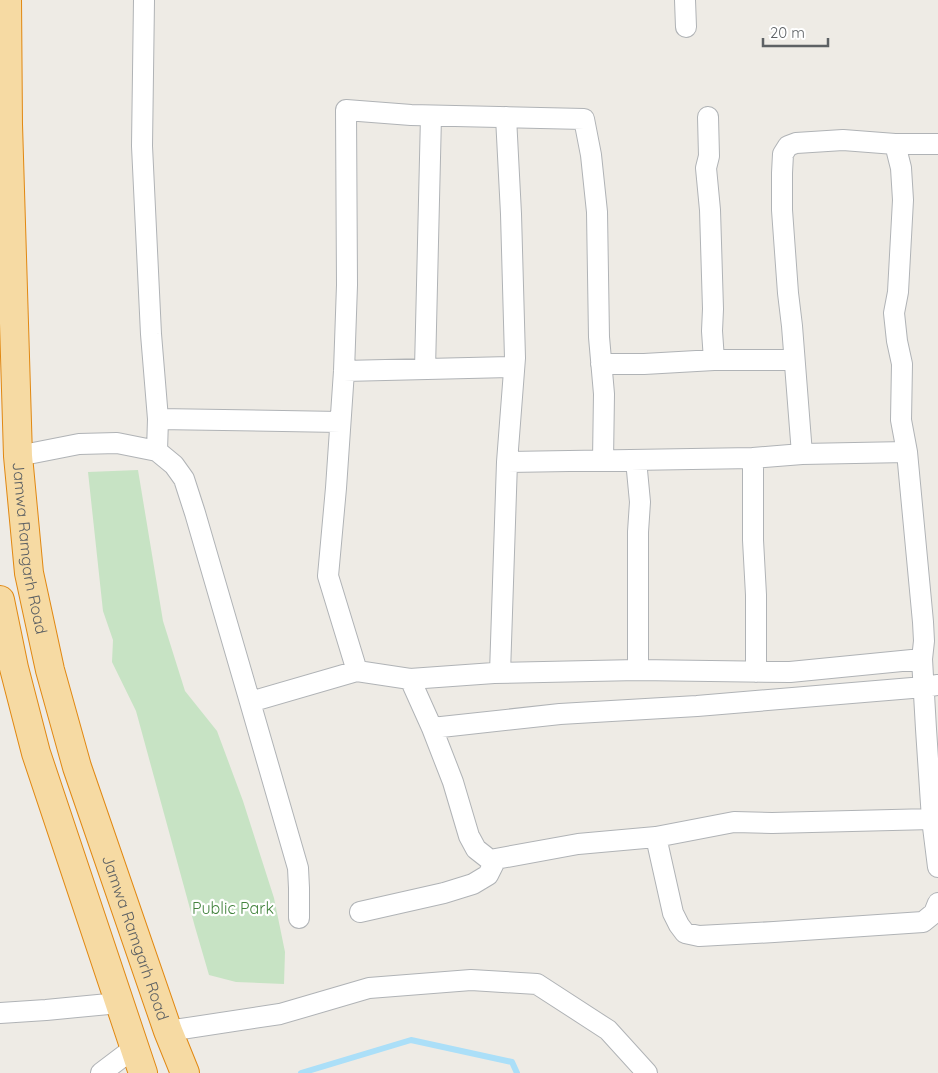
<svg xmlns="http://www.w3.org/2000/svg" width="938" height="1073" viewBox="0 0 938 1073" font-family="Quicksand,sans-serif">
	<style>
		.green { fill: #c7e3c4 }
		.lines { fill: none; stroke-linecap: round; stroke-linejoin: round }
		.stream { stroke: #abdff8; stroke-width: 6 }
		.minor-casing { stroke: #b0b3b6; stroke-width: 22 }
		.trunk-casing { stroke: #e18812; stroke-width: 30 }
		.minor { stroke: #fff; stroke-width: 20 }
		.trunk { stroke: #f6daa3; stroke-width: 28 }
		.labels { text-anchor: middle; dominant-baseline: central; stroke-width: 4.5; stroke-linejoin: round; paint-order: stroke }
		.street-label { font-size: 16px; fill: #5d6164; stroke: #fff }
		.park-label { font-size: 16px; fill: #42833d; stroke: #fff }
	</style>
	<rect width="100%" height="100%" fill="#eeebe5"/>
	<path class="green" d="M138,470L163,621L185,691L217,731L243,801L274,898L285,952L284,984L236,982L209,975L195,927L136,711L112,662L113,640L103,611L88,472Z"/>
	<g class="lines">
		<path class="stream" d="M301,1073L411,1040L512,1062L517,1073"/>
		<defs>
			<path id="minor" d="M144,0L142,146L151,334L158,419L157,451
				M685,0L686,27
				M506,117L511,214L515,358L507,462
				M708,117L709,156L706,168L710,210L713,309L712,331L714,360
				M895,144H938
				M601,364H644L714,360H794
				M425,369L431,116
				M344,371L514,367
				M158,419L340,422
				M802,454L907,452
				M18,456L79,444L117,443L157,451L174,465L184,479L195,513L250,702
				M753,458L802,454L792,326L788,293L782,210V173L783,154L788,146L796,143L843,140L895,144L901,168L903,200L898,292L894,313L897,341L902,364L901,420L907,452L923,622L924,641L922,659L926,729L932,819L938,867
				M636,460L640,502L638,532V670
				M922,659L790,672L638,670L494,673L410,679L432,728L453,782L469,836L476,849L490,860L578,844L656,837L734,822L772,823L932,819
				M500,673L507,462L753,458V540L756,595V672
				M410,679L357,671L328,576L336,488L344,371L347,285L346,110L411,115L584,119L591,155L597,212L599,337L604,394L603,460
				M432,728L560,714L697,706L924,687L938,685
				M656,837L673,913L679,925L685,933L699,936L774,932L923,922L934,913L938,903
				M360,912L444,893L473,884L488,875L496,859
				M299,918V888L298,868L250,702L357,671
				M0,1013L46,1010L119,1003
				M168,1031L280,1014L369,988L471,980L537,984L608,1030L647,1073
				M101,1073L134,1048"/>
			<g id="trunk">
				<path id="s1" d="M7,0L8,124L18,456L29,573L50,670L77,767L168,1031L185,1073"/>
				<path d="M0,600L14,668L36,753L143,1073"/>
			</g>
		</defs>
		<use href="#minor" class="minor-casing"/>
		<use href="#trunk" class="trunk-casing"/>
		<use href="#minor" class="minor"/>
		<use href="#trunk" class="trunk"/>
	</g>
	<g class="labels">
		<g class="street-label">
			<text stroke="none"><textPath href="#s1" startOffset="549">Jamwa Ramgarh Road</textPath></text>
			<text stroke="none"><textPath href="#s1" startOffset="954">Jamwa Ramgarh Road</textPath></text>
		</g>
		<g class="park-label">
			<text x="233" y="908">Public Park</text>
		</g>
	</g>
	<path d="M763 38v8h65v-8" fill="none" stroke="#5d6164" stroke-width="2.5"/>
	<text x="770" y="38" font-size="15" fill="#5d6164" stroke="#ffffff" stroke-width="4" paint-order="stroke">20 m</text>
</svg>
